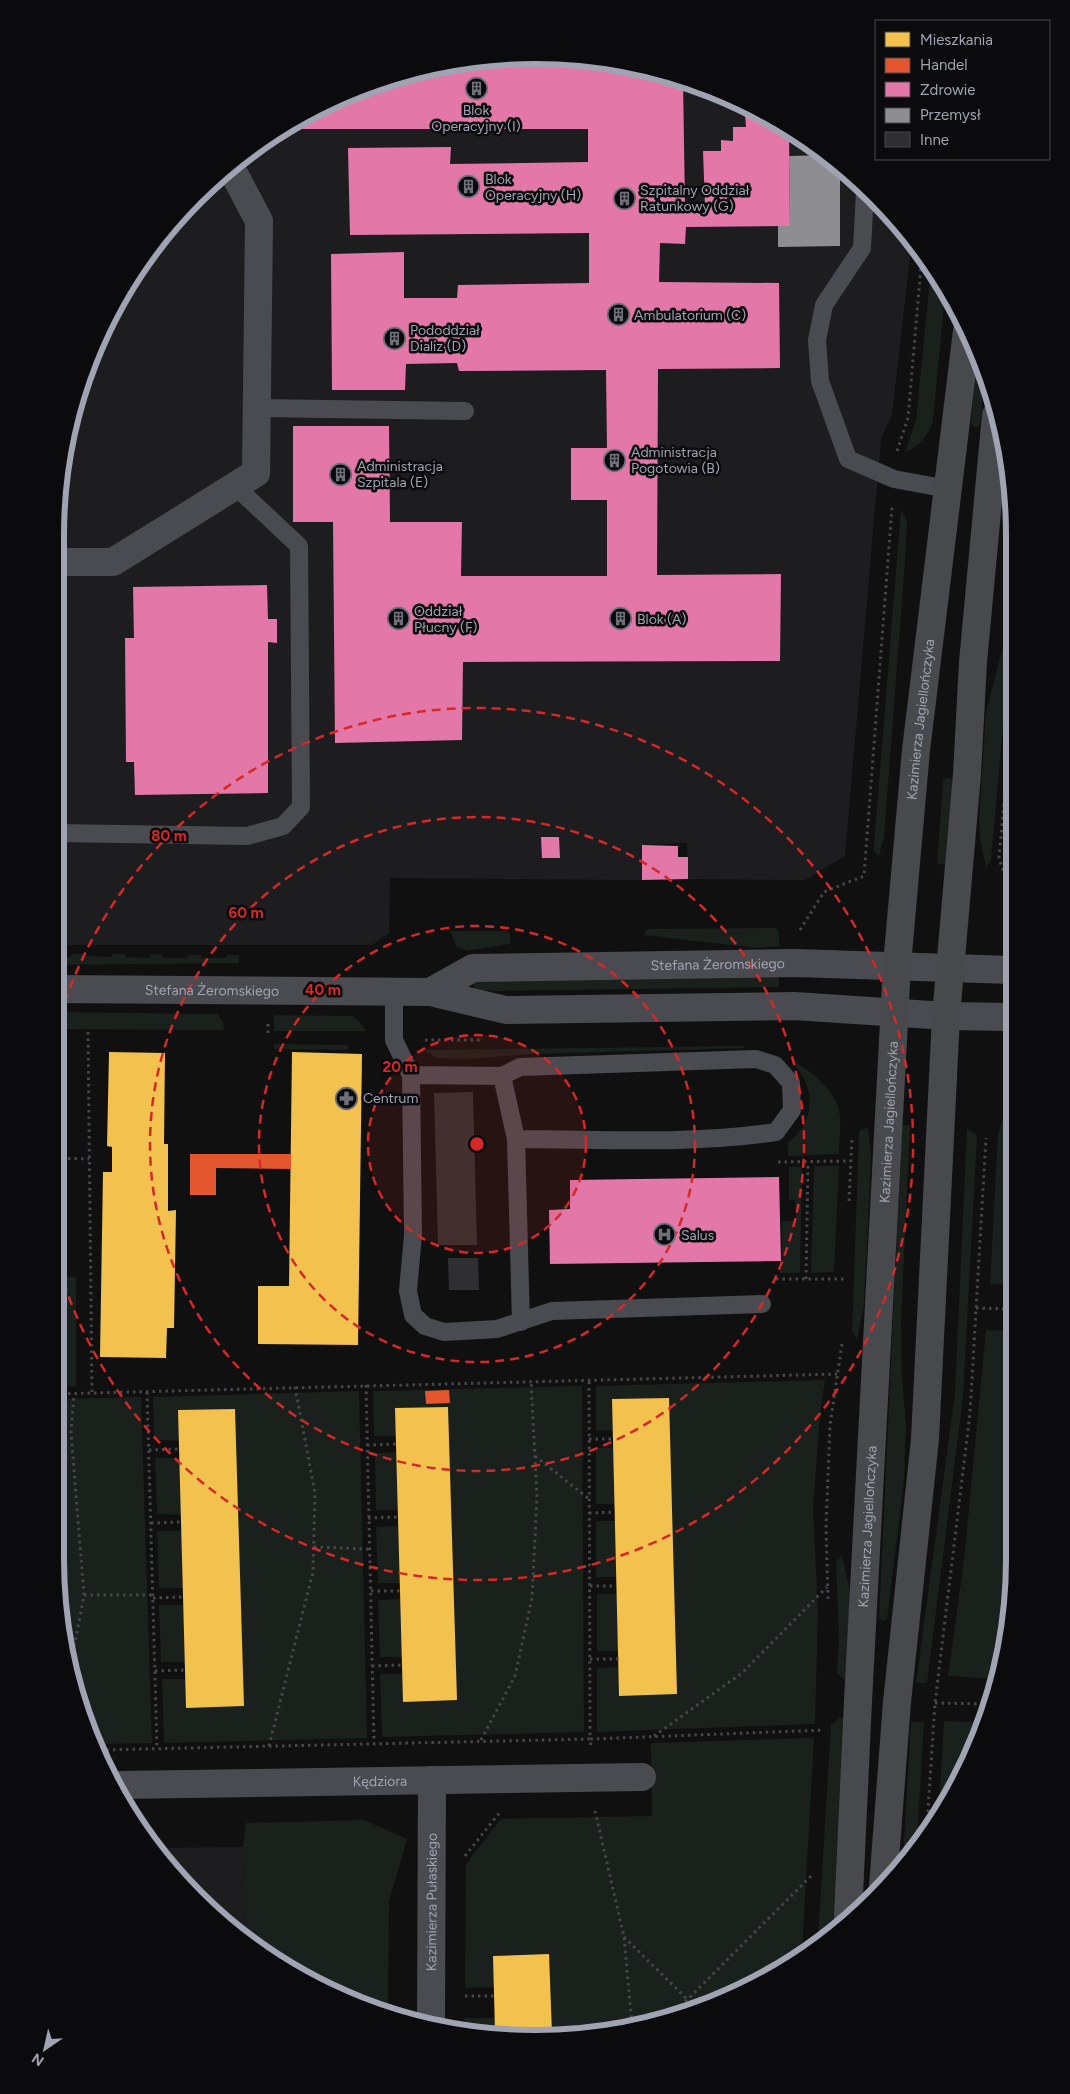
<svg xmlns="http://www.w3.org/2000/svg" width="1070" height="2094" viewBox="0 0 1070 2094" font-family="Figtree,sans-serif">
	<style>
		.built { fill: #1d1d1f }
		.green { fill: #1a201b }
		.homes { fill: #f2c14e }
		.shops { fill: #e4572e }
		.health { fill: #e377a8 }
		.industry { fill: #8d8d92 }
		.building { fill: #2f2f31 }
		.lines { fill: none; stroke-linecap: round; stroke-linejoin: round }
		.path { stroke: #46464b; stroke-width: 3; stroke-dasharray: 2.5 4; stroke-linecap: butt }
		.service { stroke: #4a4b50; stroke-width: 18 }
		.minor { stroke: #4a4b50; stroke-width: 28 }
		.tertiary { stroke: #4a4b50; stroke-width: 28 }
		.secondary { stroke: #48494d; stroke-width: 28 }
		.ring { fill: none; stroke: #d62828; stroke-width: 2.5; stroke-dasharray: 9 6 }
		.labels { text-anchor: middle; dominant-baseline: central; stroke-width: 5; stroke-linejoin: round; paint-order: stroke }
		.poi-label { font-size: 14px; fill: #a0a4b2; stroke: #0b0a0c; text-anchor: start }
		.street-label { font-size: 14px; fill: #a0a4b2; stroke: #0b0a0c }
		.rim { fill: none; stroke: #a0a4b2; stroke-width: 6 }
		.centre { fill: #d62828; stroke: #0b0a0c; stroke-width: 2.5 }
		.ring-label { font-size: 15px; text-anchor: middle; font-weight: bold; fill: #d62828; stroke: #0b0a0c; stroke-width: 5; stroke-linejoin: round; paint-order: stroke }
	</style>
	<rect width="100%" height="100%" fill="#101010"/>
	<path class="built" d="M566,56L659,71L747,104L827,154L912,239L892,415L881,439L845,856L805,880L688,879L687,843L643,845L642,880L390,878L389,933L372,945H56V504L71,411L104,323L154,243L218,174L295,119L380,81L472,59Z
		M243,1847L245,1939L218,1920L153,1848Z"/>
	<path class="green" d="M931,269L945,293L933,421C928,436 920,445 905,453L916,420Z
		M978,350L985,375L980,424L976,428L971,424Z
		M901,509L907,522L905,561L884,837L879,856L874,851V846Z
		M1007,632L1011,637L991,861L986,867L980,839L979,820L986,712Z
		M945,778H950L953,782L947,865L937,864L943,782Z
		M775,928L779,932V946L757,948L644,935L647,929Z
		M450,931H507L510,934V944L467,951L456,946Z
		M72,954H85V956L111,957L112,954H125V957L150,958V954L163,955V958H187L188,955H201V958H226L227,955H239V963L56,965V957H71Z
		M779,976V987L497,991L480,990L473,987L476,981Z
		M56,1012L218,1014L223,1022L224,1030L56,1029Z
		M274,1015L352,1016L360,1022L366,1031H274Z
		M274,1044L348,1045L347,1050L274,1049Z
		M743,1046L744,1048L532,1054L469,1059L436,1058L424,1050Z
		M790,1059C811,1071 837,1090 840,1116C841,1128 839,1142 839,1154L788,1156V1143C818,1119 815,1085 790,1059Z
		M1013,1108V1285L990,1284L998,1135L1002,1121Z
		M902,1125H910L901,1322L902,1379L906,1424L904,1481L887,1619L883,1621L879,1618Z
		M868,1128L871,1158L864,1304L857,1340L852,1331L859,1134L860,1130Z
		M967,1129L975,1133L977,1136L963,1396L927,1683H916L955,1393Z
		M814,1166H839L834,1272L811,1273Z
		M789,1167H802L800,1273H780V1262L782,1261V1221H796L795,1200H789Z
		M55,1277H76V1386L55,1387Z
		M986,1330L1013,1331L1014,1590L999,1679L948,1676L964,1560Z
		M825,1380L820,1415L813,1508L818,1612L815,1724L597,1732V1668L624,1667V1651H597V1594H621V1577H596V1521H619V1504H596V1448L616,1447V1430L596,1431V1386Z
		M582,1386L584,1732L382,1737L380,1674H406V1657H380L378,1600L404,1599V1583H378L376,1527L403,1526V1510H376L375,1453L401,1452V1436H374L373,1391Z
		M359,1391L367,1738L164,1743L162,1679H193L192,1662H161L159,1605H191L190,1588H159L157,1531H188L187,1515L157,1514L155,1458H187V1441L154,1440L153,1397Z
		M141,1397L152,1743L97,1744L81,1714L55,1559V1399Z
		M842,1555L855,1614L851,1680L843,1679L837,1673L839,1638L836,1563Z
		M839,1718H849L835,1926L818,1939L831,1725Z
		M944,1721L984,1722L966,1771L939,1809Z
		M911,1722H924L917,1839L903,1859Z
		M814,1738L802,1951L747,1990L597,2035L465,2031V2018H498L497,1987L465,1988L466,1864L501,1819L652,1816L651,1743Z
		M364,1820L407,1839L389,1902L388,2010L295,1975L245,1939L243,1847L246,1823Z"/>
	<path class="homes" d="M109,1052L165,1053L164,1144H168V1211L176,1210L174,1328H167L166,1358L100,1357L103,1172H112V1147L107,1146Z
		M292,1052L362,1054L358,1345L258,1344V1286H289Z
		M669,1398L677,1694L619,1696L612,1399Z
		M448,1407L457,1700L403,1702L395,1408Z
		M235,1409L244,1706L186,1708L178,1410Z
		M549,1954L552,2033L495,2032L493,1956Z"/>
	<path class="shops" d="M190,1154H291V1169L216,1168V1195H190Z
		M449,1390L450,1403L426,1404L425,1391Z"/>
	<path class="health" d="M566,56L659,71L683,80L685,206H705L703,151H721V140L733,141V127H746L745,115H764L767,117V127L783,126L789,131L790,226L686,227L685,244L660,243L659,282L779,283L780,368L658,369L657,575L781,574L780,661L463,662L462,740L335,743L333,522H293V426H389L390,522H462L461,576H607V500H571V448H607L606,370L459,371L457,363L406,364L405,390H332L331,254L404,252V298H457L458,285L589,283V233L350,235L348,148L451,147L450,164L588,162V129H281L295,119L380,81L472,59Z
		M267,585L268,619H277V643L268,642V793L135,795L134,762H126L125,638H134L133,587Z
		M541,837H559L560,858H542Z
		M642,845L678,846V857H688V879L642,880Z
		M779,1177L781,1261L550,1264L549,1210L570,1209V1180Z"/>
	<path class="industry" d="M828,155L840,167V246L778,247V226H790L789,156Z"/>
	<path class="building" d="M473,1092L477,1245H438L434,1093Z
		M448,1258H478L479,1290H449Z"/>
	<g class="lines">
		<path class="path" d="M897,451L908,418L922,254
			M1007,883L999,858L1012,714
			M1008,883L1012,877
			M800,930L824,892L864,876L892,507
			M268,1024V1036
			M88,1032L92,1393
			M425,1040H481
			M55,1158L89,1159
			M778,1162L850,1161
			M849,1201L852,1138
			M776,1279H847
			M806,1279L808,1162
			M976,1308L1013,1309
			M366,1385L374,1743
			M147,1392L157,1748
			M55,1394L837,1374
			M589,1439H613
			M367,1445L397,1444
			M149,1450L179,1449
			M535,1456L589,1499
			M589,1513L615,1512
			M368,1518L399,1517
			M151,1523L181,1522
			M314,1547L369,1549
			M590,1586H616
			M371,1591H400
			M84,1595H153
			M153,1598L183,1597
			M828,1599L826,1527L830,1425L842,1344
			M72,1659L84,1595L71,1432L74,1394
			M590,1659H619
			M372,1666L402,1665
			M155,1671L185,1670
			M935,1703L991,1704
			M654,1736L742,1673L827,1587
			M481,1740L515,1676L532,1598L537,1497L531,1381
			M591,1745L590,1739L824,1730
			M269,1746L313,1572L315,1493L295,1387
			M100,1750L590,1739L589,1380
			M595,1811L624,1937L632,2025
			M927,1825L935,1703L970,1413L986,1138
			M465,1856L500,1812
			M624,1937L694,2006
			M465,1996H494
			M676,2011L814,1873"/>
		<path class="service" d="M865,192L862,248L824,305L817,340L820,381L848,459L894,479L948,489
			M257,408L465,411
			M56,833L247,836L283,826L301,807L299,546L234,485
			M394,993V1040L411,1075L502,1076L516,1139L521,1322
			M411,1075L413,1235L408,1291L413,1315L425,1326L444,1332L497,1329L552,1311L762,1304
			M502,1076L520,1067L756,1059L775,1065L791,1083L792,1110L776,1132C690,1145 602,1139 516,1139"/>
		<g class="minor">
			<path d="M56,562H113L256,473L259,221L230,166"/>
			<path id="s1" d="M119,1785L642,1777"/>
			<path id="s2" d="M431,2026L432,1780"/>
		</g>
		<g class="tertiary">
			<path id="s3" d="M56,989L430,992L506,1010L794,1006L946,1016L1012,1017"/>
			<path id="s4" d="M430,992L473,968L795,963L1012,970"/>
		</g>
		<g class="secondary">
			<path d="M883,1886L897,1702L925,1439L946,1016L967,774L973,662L996,415"/>
			<path id="s5" d="M848,1917L858,1701L897,965L916,750L967,331"/>
		</g>
	</g>
	<circle cx="477" cy="1144" r="109" fill="#d62828" fill-opacity=".12"/>
	<g class="ring">
		<circle cx="477" cy="1144" r="109"/>
		<circle cx="477" cy="1144" r="218"/>
		<circle cx="477" cy="1144" r="327"/>
		<path d="M56 1031A436 436 0 1 1 56 1257"/>
	</g>
	<defs>
		<symbol id="building-ring" viewBox="-11 -11 22 22"><circle r="9.5" fill="#0b0a0c" stroke="#6e7079" stroke-width="1.5"/><path d="M-4-6H4V6H1V3H-1V6H-4ZM-2.5-4.3h1.7v1.8h-1.7ZM.8-4.3h1.7v1.8H.8ZM-2.5-1h1.7V.8h-1.7ZM.8-1h1.7V.8H.8Z" fill="#6e7079"/></symbol>
		<symbol id="pharmacy-ring" viewBox="-11 -11 22 22"><circle r="9.5" fill="#0b0a0c" stroke="#6e7079" stroke-width="1.5"/><path d="M-2-6h4v4h4v4h-4v4h-4v-4h-4v-4h4Z" fill="#6e7079"/></symbol>
		<symbol id="hospital-ring" viewBox="-11 -11 22 22"><circle r="9.5" fill="#0b0a0c" stroke="#6e7079" stroke-width="1.5"/><path d="M-5-5h3v3.5h4V-5h3V5h-3V1.5h-4V5h-3Z" fill="#6e7079"/></symbol>
	</defs>
	<g fill-rule="evenodd">
		<use href="#building-ring" x="464" y="76" width="25" height="25"/>
		<use href="#building-ring" x="456" y="174" width="25" height="25"/>
		<use href="#building-ring" x="612" y="186" width="25" height="25"/>
		<use href="#building-ring" x="606" y="302" width="25" height="25"/>
		<use href="#building-ring" x="382" y="326" width="25" height="25"/>
		<use href="#building-ring" x="602" y="448" width="25" height="25"/>
		<use href="#building-ring" x="328" y="462" width="25" height="25"/>
		<use href="#building-ring" x="386" y="606" width="25" height="25"/>
		<use href="#building-ring" x="608" y="606" width="25" height="25"/>
		<use href="#pharmacy-ring" x="334" y="1086" width="25" height="25"/>
		<use href="#hospital-ring" x="652" y="1222" width="25" height="25"/>
	</g>
	<g class="labels">
		<g class="poi-label">
			<text x="476" y="110" text-anchor="middle">Blok<tspan x="476" dy="16">Operacyjny (I)</tspan></text>
			<text x="485" y="179">Blok<tspan x="485" dy="16">Operacyjny (H)</tspan></text>
			<text x="640" y="190">Szpitalny Oddział<tspan x="640" dy="16">Ratunkowy (G)</tspan></text>
			<text x="634" y="315">Ambulatorium (C)</text>
			<text x="410" y="330">Pododdział<tspan x="410" dy="16">Dializ (D)</tspan></text>
			<text x="631" y="452">Administracja<tspan x="631" dy="16">Pogotowia (B)</tspan></text>
			<text x="357" y="466">Administracja<tspan x="357" dy="16">Szpitala (E)</tspan></text>
			<text x="414" y="611">Oddział<tspan x="414" dy="16">Płucny (F)</tspan></text>
			<text x="637" y="619">Blok (A)</text>
			<text x="363" y="1098">Centrum</text>
			<text x="681" y="1235">Salus</text>
		</g>
		<g class="street-label">
			<text stroke="none"><textPath href="#s5" startOffset="1200">Kazimierza Jagiellończyka</textPath></text>
			<text stroke="none"><textPath href="#s4" startOffset="294">Stefana Żeromskiego</textPath></text>
			<text stroke="none"><textPath href="#s3" startOffset="156">Stefana Żeromskiego</textPath></text>
			<text stroke="none"><textPath href="#s5" startOffset="796">Kazimierza Jagiellończyka</textPath></text>
			<text stroke="none"><textPath href="#s5" startOffset="391">Kazimierza Jagiellończyka</textPath></text>
			<text stroke="none"><textPath href="#s1" startOffset="261">Kędziora</textPath></text>
			<text stroke="none"><textPath href="#s2" startOffset="124">Kazimierza Pułaskiego</textPath></text>
		</g>
	</g>
	<path d="M0 0H1070V2094H0ZM535 64H535A471 471 0 0 1 1006 535V1559A471 471 0 0 1 535 2030H535A471 471 0 0 1 64 1559V535A471 471 0 0 1 535 64Z" fill="#0b0a0c" fill-rule="evenodd"/>
	<path class="rim" d="M535 64H535A471 471 0 0 1 1006 535V1559A471 471 0 0 1 535 2030H535A471 471 0 0 1 64 1559V535A471 471 0 0 1 535 64Z"/>
	<circle cx="477" cy="1144" r="8" class="centre"/>
	<g class="ring-label">
		<text x="169" y="841">80 m</text>
		<text x="246" y="918">60 m</text>
		<text x="323" y="995">40 m</text>
		<text x="400" y="1072">20 m</text>
	</g>
	<rect x="875" y="20" width="175" height="140" fill="#0b0a0c" stroke="#47484e"/>
	<rect x="885" y="32" width="25" height="15" fill="#f2c14e" stroke="#47484e"/>
	<text x="920" y="45" font-size="15" fill="#a0a4b2">Mieszkania</text>
	<rect x="885" y="58" width="25" height="15" fill="#e4572e" stroke="#47484e"/>
	<text x="920" y="70" font-size="15" fill="#a0a4b2">Handel</text>
	<rect x="885" y="82" width="25" height="15" fill="#e377a8" stroke="#47484e"/>
	<text x="920" y="95" font-size="15" fill="#a0a4b2">Zdrowie</text>
	<rect x="885" y="108" width="25" height="15" fill="#8d8d92" stroke="#47484e"/>
	<text x="920" y="120" font-size="15" fill="#a0a4b2">Przemysł</text>
	<rect x="885" y="132" width="25" height="15" fill="#2f2f31" stroke="#47484e"/>
	<text x="920" y="145" font-size="15" fill="#a0a4b2">Inne</text>
	<g transform="translate(45 2049) rotate(214)" stroke="#0b0a0c" stroke-width="4" paint-order="stroke">
	<path d="M0-4L9 19L0 12L-9 19Z" fill="#a0a4b2"/>
	<text y="-8" font-size="14" font-weight="bold" text-anchor="middle" fill="#a0a4b2">N</text>
	</g>
</svg>
